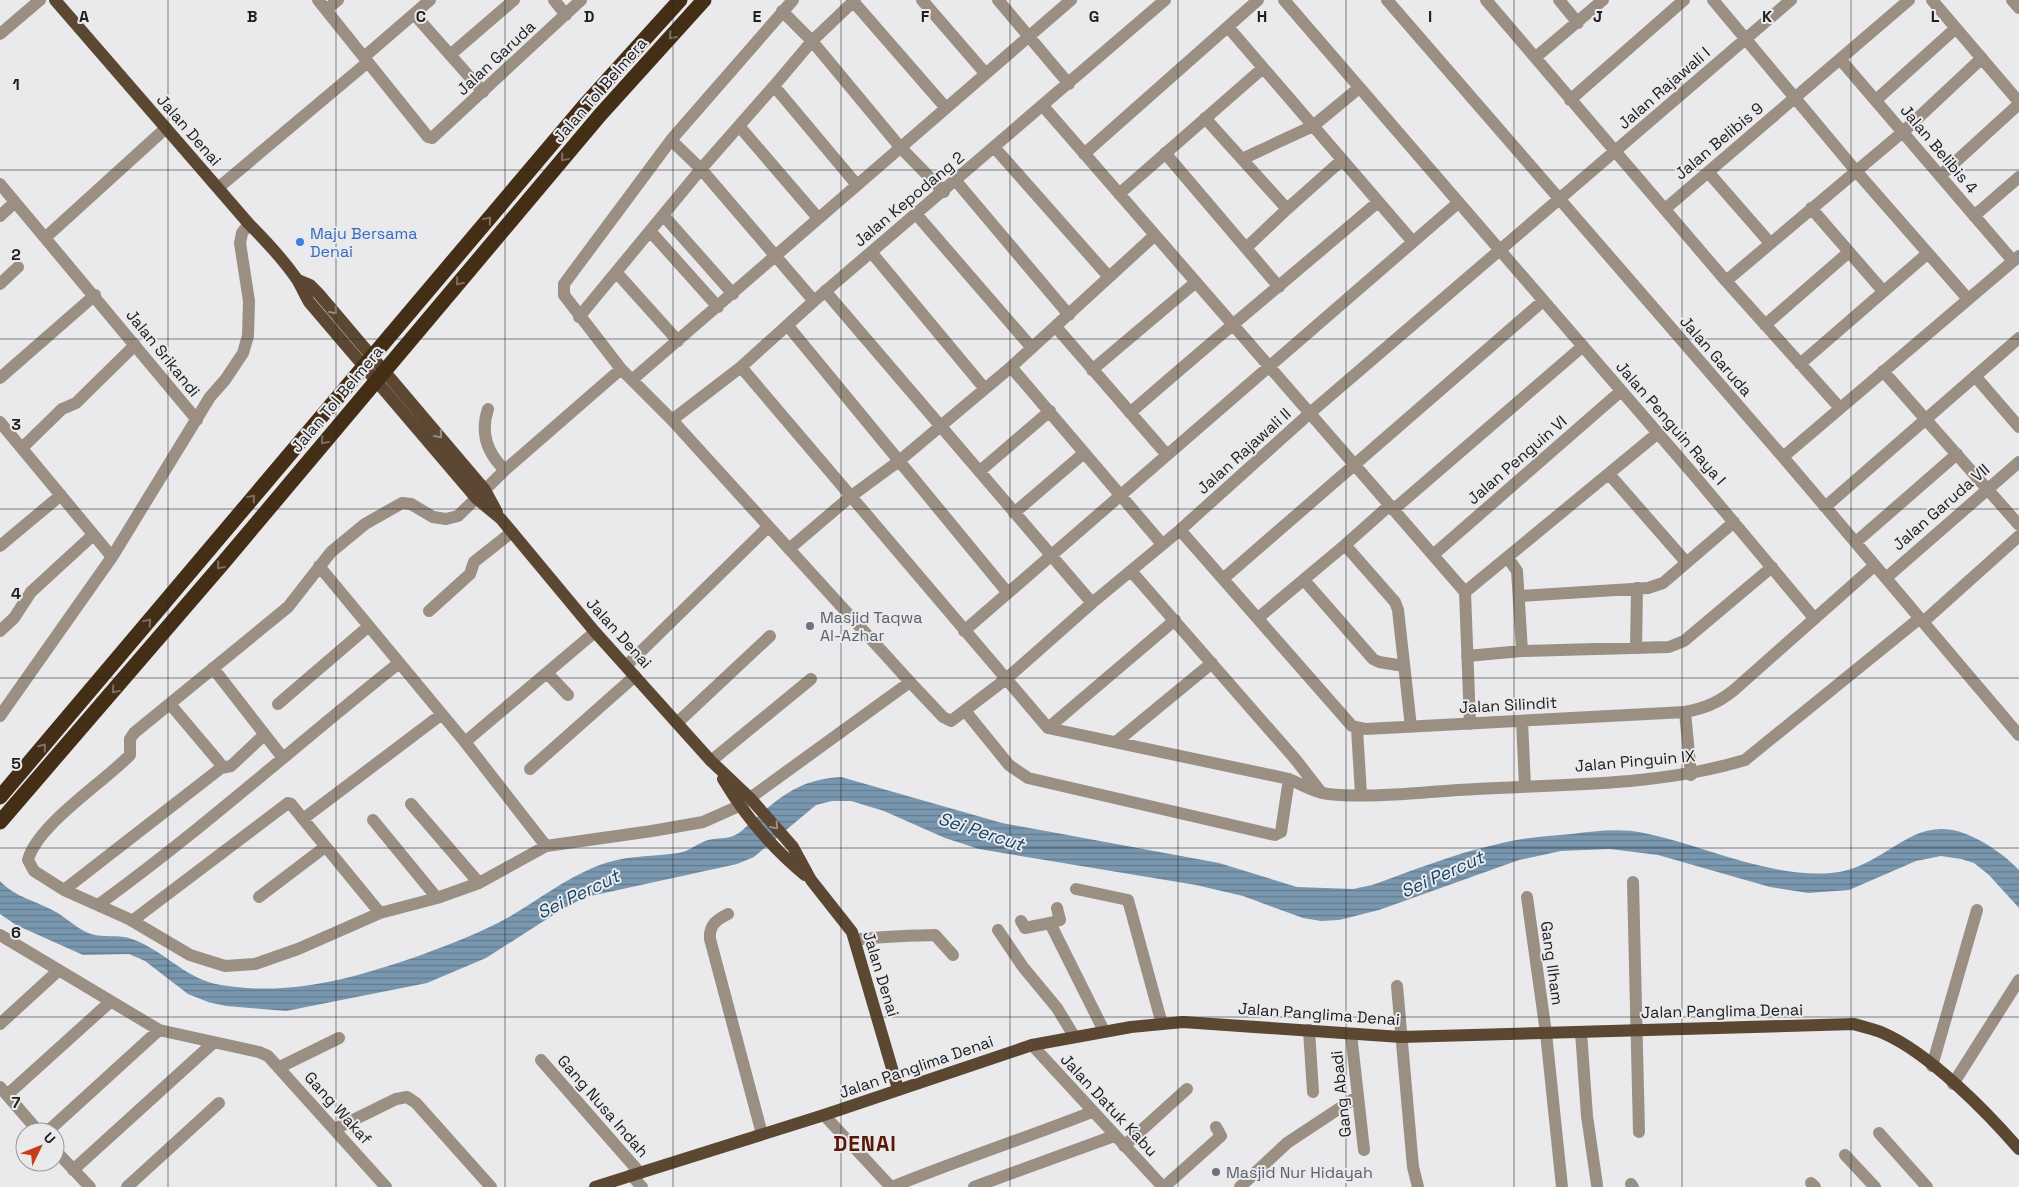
<svg xmlns="http://www.w3.org/2000/svg" width="2019" height="1187" viewBox="0 0 2019 1187" font-family="'Space Grotesk',sans-serif">
	<style>
		.water { fill: url(#water-rules) }
		.lines { fill: none; stroke-linecap: round; stroke-linejoin: round }
		.minor { stroke: #9b8f84; stroke-width: 12 }
		.major { stroke: #5b4732; stroke-width: 12 }
		.highway { stroke: #442e15; stroke-width: 15 }
		.oneway { stroke: #7e6f60 }
		.oneway2 { stroke: #9b9086 }
		.grid { fill: none; stroke: #202021; stroke-width: 1; stroke-opacity: 0.55 }
		.shop-dot { fill: #3f7fe0; stroke: #eae9ec; stroke-width: 2 }
		.worship-dot { fill: #6b7280; stroke: #eae9ec; stroke-width: 2 }
		.labels { text-anchor: middle; dominant-baseline: central; stroke-width: 4; stroke-linejoin: round; paint-order: stroke }
		.street-label { font-size: 16px; fill: #202021; stroke: #eae9ec }
		.shop-label { font-size: 16px; fill: #366cbe; stroke: #eae9ec; text-anchor: start }
		.worship-label { font-size: 16px; fill: #5b616d; stroke: #eae9ec; text-anchor: start }
		.water-label { font-size: 18px; font-style: italic; fill: #124467; stroke: #eae9ec }
		.district-label { font-size: 21px; font-weight: bold; letter-spacing: 1px; fill: #591707; stroke: #eae9ec }
		.grid-label { font-size: 16px; text-anchor: middle; font-weight: bold; fill: #202021; stroke: #eae9ec; stroke-width: 4; stroke-linejoin: round; paint-order: stroke }
	</style>
	<defs>
		<pattern id="water-rules" width="6" height="5" patternUnits="userSpaceOnUse" patternTransform="scale(1.25)"><rect width="6" height="5" fill="#7997af"/><path d="M0 2.5h6" fill="none" stroke="#637b8e"/></pattern>
	</defs>
	<rect width="100%" height="100%" fill="#eae9ec"/>
	<path class="water" d="M841,777L1002,823L1219,863L1297,887L1353,889L1372,885C1412,871 1453,854 1494,845C1520,838 1546,836 1572,834C1596,831 1620,828 1644,833C1703,845 1769,878 1831,873C1891,868 1913,805 1977,839C1993,847 2006,857 2019,870V908L1989,875L1974,863L1961,859L1941,856L1916,861L1849,890L1808,893L1770,887L1658,855L1610,849L1561,851L1519,860L1379,910L1339,920L1321,921L1303,918L1243,896L1196,885L979,849L945,838L884,811L851,801H832L816,805L754,857L737,864L586,897L564,908L486,958L427,983L286,1011L226,1006L208,1002L188,994L145,961L129,954L83,955L16,925L0,914V881C16,898 37,901 56,912C68,919 77,929 91,934C104,938 119,934 132,939C164,950 186,980 221,985C292,997 358,977 424,954C453,943 482,932 509,917C538,900 565,879 597,866C624,855 650,857 678,853C689,852 697,843 708,840C715,838 723,839 730,837C740,835 748,824 756,818C783,794 803,779 841,777Z"/>
	<g class="lines">
		<path class="minor" d="M318,0L428,137L432,138L581,0
			M554,0L566,15
			M793,0L671,140L564,284V295L621,369L672,420L910,682L943,717L951,721L1006,679L1092,603L1180,530L1310,413L1791,0
			M852,0L946,108
			M855,0L812,41L774,86L857,185
			M922,0L985,73
			M998,0L1069,84
			M1284,0L1694,475L1814,618
			M1387,0L1783,457L2019,735
			M1486,0L1726,281L1840,408
			M1559,0L1578,23
			M1713,0L1856,171L1968,299
			M1932,0L2019,102
			M2012,0L2019,8
			M326,10L338,0
			M782,11L812,41L900,147L944,192
			M414,14L483,92
			M1228,27L1413,242
			M0,34L40,0
			M450,55L514,0
			M364,57L430,0
			M1536,57L1603,0
			M1840,59L2013,261
			M1570,100L1684,0
			M1876,100L1956,28
			M1043,106L1465,592L1658,433
			M1205,118L1287,209L1342,160
			M739,126L818,218
			M671,140L701,169L814,301
			M994,147L1109,277
			M1165,153L1279,287
			M1084,154L1258,0
			M1242,159L1313,126L1359,88
			M1708,172L1770,243
			M1940,176L2019,104
			M956,181L1069,315
			M0,184L197,420
			M218,188L368,62
			M1119,194L1263,68
			M1811,208L1883,291
			M1665,209L1909,0
			M916,214L1032,348
			M663,215L733,294
			M0,216L15,202
			M1974,216L2019,177
			M650,231L718,307
			M46,237L166,128
			M1246,248L1287,209
			M871,252L985,389
			M616,272L678,341
			M1726,281L1904,131L1982,58
			M0,284L18,267
			M825,291L1092,603
			M579,317L701,169L774,86
			M1765,325L1849,252
			M788,326L1007,592
			M1056,327L1167,455
			M1800,364L1927,254
			M741,367L1048,728L1289,779C1301,784 1315,793 1328,794C1377,799 1428,791 1477,789C1566,784 1659,786 1745,760L1920,618
			M1011,367L1162,544
			M621,369L505,470L458,516L446,519L433,517L411,504L402,503L365,524L331,552L288,607L134,733L130,739V755C104,782 37,825 28,860L34,871L64,890L129,919L190,955L225,966L255,964L298,949L380,913L437,898L479,883L546,846L652,831L703,822L739,806L910,682
			M1092,370L1196,282
			M1883,371L2019,525
			M1975,376L2019,427
			M0,378L95,295
			M633,379L1071,0
			M488,409C480,433 487,453 505,470
			M1130,413C1212,341 1295,273 1378,202
			M672,420L741,367L814,301L1165,0
			M0,422L112,557
			M22,448L62,409L76,403L135,345
			M1783,457L2019,256
			M980,471L1050,411
			M1609,474L1686,562
			M1390,505L1345,545L1395,602L1398,610L1411,727
			M1825,507L2019,338
			M1393,510L1583,346
			M1014,513L1084,453
			M1180,530L1352,726L1366,729L1685,712C1705,708 1718,703 1734,690L1874,566
			M1856,542L1957,454
			M0,546L61,495
			M789,549L850,497L899,461L1011,367L1155,235
			M1433,555L1621,391
			M1508,558L1517,571L1522,651
			M319,566L465,742L546,846
			M1131,571L1296,760L1320,791
			M1224,578L1543,301
			M1886,578L2019,462
			M1304,580L1373,659L1379,662L1404,666
			M1465,592L1470,724
			M1519,596L1648,588L1663,583L1734,522
			M429,611L470,574L474,562L512,532
			M1258,618L1345,545
			M1923,622L2019,536
			M0,631L14,618L31,592L93,535
			M964,631L1458,203
			M1636,648L1637,588
			M1467,656L1522,651L1669,647L1684,641L1772,567
			M626,666L768,527
			M213,668L283,758
			M547,673L568,695
			M278,704L369,626
			M966,712L1009,765L1028,778L1275,835L1281,832L1289,779
			M1685,712L1691,775
			M0,716L112,557L210,397L225,380L243,353L248,336L249,301L240,243L242,233L249,224
			M1522,721L1525,786
			M677,723L770,636
			M1048,728L1175,620
			M1357,729L1361,794
			M465,742L595,632
			M1116,742L1212,663
			M711,761L811,679
			M221,768L231,766L264,735
			M530,769L635,676
			M411,804L479,883
			M373,820L437,898
			M1633,882L1639,1132
			M1076,889L1128,900L1162,1024
			M64,890L221,768L219,762L170,704
			M259,897L325,847
			M1527,897L1546,1033L1562,1187
			M98,905C202,830 298,743 399,663
			M1057,908L1060,920L1050,923L1104,1031
			M380,913L303,819L442,714
			M728,914C716,920 709,925 710,939L762,1134
			M132,921L288,803L291,804L303,819
			M1021,921L1025,928L1050,923
			M998,930L1023,967L1057,1008L1074,1036
			M0,935L159,1030L259,1052L268,1056L386,1187
			M855,940C882,936 908,936 935,935L953,955
			M1397,986L1413,1167L1418,1187
			M0,1024L59,970
			M1309,1030L1313,1092
			M1581,1032L1587,1116L1597,1185
			M1351,1034L1364,1150
			M1032,1045L1163,1187
			M541,1060L640,1173
			M1932,1066L1977,910
			M280,1067L339,1038
			M1953,1084L2019,980
			M0,1087L39,1132
			M7,1095L110,1002
			M824,1115L891,1187
			M335,1129L396,1099L407,1097L416,1103L491,1187
			M47,1132L159,1030
			M1879,1133L1927,1187
			M1124,1146L1187,1089
			M55,1150L90,1187
			M1845,1155L1875,1187
			M73,1170L213,1043
			M631,1175L642,1187
			M1811,1183L1815,1187
			M1631,1184L1633,1187
			M127,1187L219,1103
			M892,1187C958,1160 1026,1138 1092,1112
			M974,1187L1114,1136
			M1164,1187L1221,1136L1216,1127
			M1240,1187L1287,1143L1358,1096"/>
		<path class="major" d="M55,0L249,224C266,241 282,258 296,278C301,285 304,294 309,302L477,499L501,519L595,632L711,761L750,798L793,847L811,880L852,932L898,1089
			M298,280L310,285L318,293L485,490L497,512
			M723,779C745,816 772,848 805,875
			M595,1187L824,1115L1032,1045L1131,1027L1183,1022L1401,1037L1854,1024C1863,1027 1874,1029 1883,1033C1929,1053 1986,1111 2019,1149"/>
		<path class="highway" d="M0,797L584,106L680,0
			M0,822L223,563L600,115L704,0"/>
	</g>
	<defs><path id="oneway-chevron" d="M-2-3.5L2.5 0L-2 3.5" fill="none" stroke-width="1.6" stroke-linecap="round" stroke-linejoin="round" transform="scale(1.25)"/></defs>
	<g class="oneway">
		<use href="#oneway-chevron" transform="translate(672 36) rotate(132)"/>
		<use href="#oneway-chevron" transform="translate(564 158) rotate(130)"/>
		<use href="#oneway-chevron" transform="translate(488 220) rotate(-50)"/>
		<use href="#oneway-chevron" transform="translate(459 282) rotate(130)"/>
		<use href="#oneway-chevron" transform="translate(324 441) rotate(130)"/>
		<use href="#oneway-chevron" transform="translate(252 498) rotate(-50)"/>
		<use href="#oneway-chevron" transform="translate(220 566) rotate(130)"/>
		<use href="#oneway-chevron" transform="translate(148 622) rotate(-50)"/>
		<use href="#oneway-chevron" transform="translate(115 690) rotate(130)"/>
		<use href="#oneway-chevron" transform="translate(43 747) rotate(-51)"/>
	</g>
	<g class="oneway2">
		<use href="#oneway-chevron" transform="translate(334 311) rotate(50)"/>
		<use href="#oneway-chevron" transform="translate(439 435) rotate(50)"/>
		<use href="#oneway-chevron" transform="translate(775 826) rotate(49)"/>
	</g>
	<path class="grid" d="M168,0V1187M336,0V1187M505,0V1187M673,0V1187M841,0V1187M1010,0V1187M1178,0V1187M1346,0V1187M1514,0V1187M1682,0V1187M1851,0V1187M0,170H2019M0,339H2019M0,509H2019M0,678H2019M0,848H2019M0,1017H2019"/>
	<circle class="shop-dot" cx="300" cy="242" r="5"/>
	<g class="worship-dot">
		<circle cx="810" cy="626" r="5"/>
		<circle cx="1216" cy="1172" r="5"/>
	</g>
	<g class="labels">
		<g class="street-label">
			<text transform="translate(496 58) rotate(-43)">Jalan Garuda</text>
			<text transform="translate(1664 88) rotate(-41)">Jalan Rajawali I</text>
			<text transform="translate(600 90) rotate(-49)">Jalan Tol Belmera</text>
			<text transform="translate(189 130) rotate(49)">Jalan Denai</text>
			<text transform="translate(1719 141) rotate(-40)">Jalan Belibis 9</text>
			<text transform="translate(1939 149) rotate(50)">Jalan Belibis 4</text>
			<text transform="translate(909 199) rotate(-40)">Jalan Kepodang 2</text>
			<text transform="translate(163 353) rotate(51)">Jalan Srikandi</text>
			<text transform="translate(1716 356) rotate(49)">Jalan Garuda</text>
			<text transform="translate(337 399) rotate(-50)">Jalan Tol Belmera</text>
			<text transform="translate(1671 423) rotate(49)">Jalan Penguin Raya I</text>
			<text transform="translate(1244 451) rotate(-42)">Jalan Rajawali II</text>
			<text transform="translate(1517 460) rotate(-41)">Jalan Penguin VI</text>
			<text transform="translate(1941 507) rotate(-41)">Jalan Garuda VII</text>
			<text transform="translate(619 633) rotate(48)">Jalan Denai</text>
			<text transform="translate(1508 705) rotate(-3)">Jalan Silindit</text>
			<text transform="translate(1635 761) rotate(-5)">Jalan Pinguin IX</text>
			<text transform="translate(1552 963) rotate(82)">Gang Ilham</text>
			<text transform="translate(881 974) rotate(73)">Jalan Denai</text>
			<text transform="translate(1722 1011) rotate(-1)">Jalan Panglima Denai</text>
			<text transform="translate(1319 1014) rotate(4)">Jalan Panglima Denai</text>
			<text transform="translate(916 1067) rotate(-19)">Jalan Panglima Denai</text>
			<text transform="translate(1341 1094) rotate(-96)">Gang Abadi</text>
			<text transform="translate(1109 1105) rotate(47)">Jalan Datuk Kabu</text>
			<text transform="translate(603 1106) rotate(49)">Gang Nusa Indah</text>
			<text transform="translate(338 1108) rotate(48)">Gang Wakaf</text>
		</g>
		<g class="shop-label">
			<text x="310" y="233">Maju Bersama<tspan x="310" dy="18">Denai</tspan></text>
		</g>
		<g class="worship-label">
			<text x="820" y="617">Masjid Taqwa<tspan x="820" dy="18">Al-Azhar</tspan></text>
			<text x="1226" y="1172">Masjid Nur Hidayah</text>
		</g>
		<g class="water-label">
			<text transform="translate(981 831) rotate(18)">Sei Percut</text>
			<text transform="translate(1442 874) rotate(-24)">Sei Percut</text>
			<text transform="translate(578 894) rotate(-26)">Sei Percut</text>
		</g>
		<g class="district-label">
			<text x="865" y="1143">DENAI</text>
		</g>
	</g>
	<g class="grid-label">
		<text x="84" y="22">A</text>
		<text x="252" y="22">B</text>
		<text x="421" y="22">C</text>
		<text x="589" y="22">D</text>
		<text x="757" y="22">E</text>
		<text x="925" y="22">F</text>
		<text x="1094" y="22">G</text>
		<text x="1262" y="22">H</text>
		<text x="1430" y="22">I</text>
		<text x="1598" y="22">J</text>
		<text x="1767" y="22">K</text>
		<text x="1935" y="22">L</text>
		<text x="16" y="90">1</text>
		<text x="16" y="260">2</text>
		<text x="16" y="430">3</text>
		<text x="16" y="599">4</text>
		<text x="16" y="769">5</text>
		<text x="16" y="938">6</text>
		<text x="16" y="1108">7</text>
	</g>
	<g transform="translate(40 1147) rotate(47)"><circle r="24" fill="#eae9ec" stroke="#99999b"/>
	<path d="M0-4L9 19L0 12L-9 19Z" fill="#c63c1a"/>
	<text y="-8" font-size="14" font-weight="bold" text-anchor="middle" fill="#202021">U</text>
	</g>
</svg>
